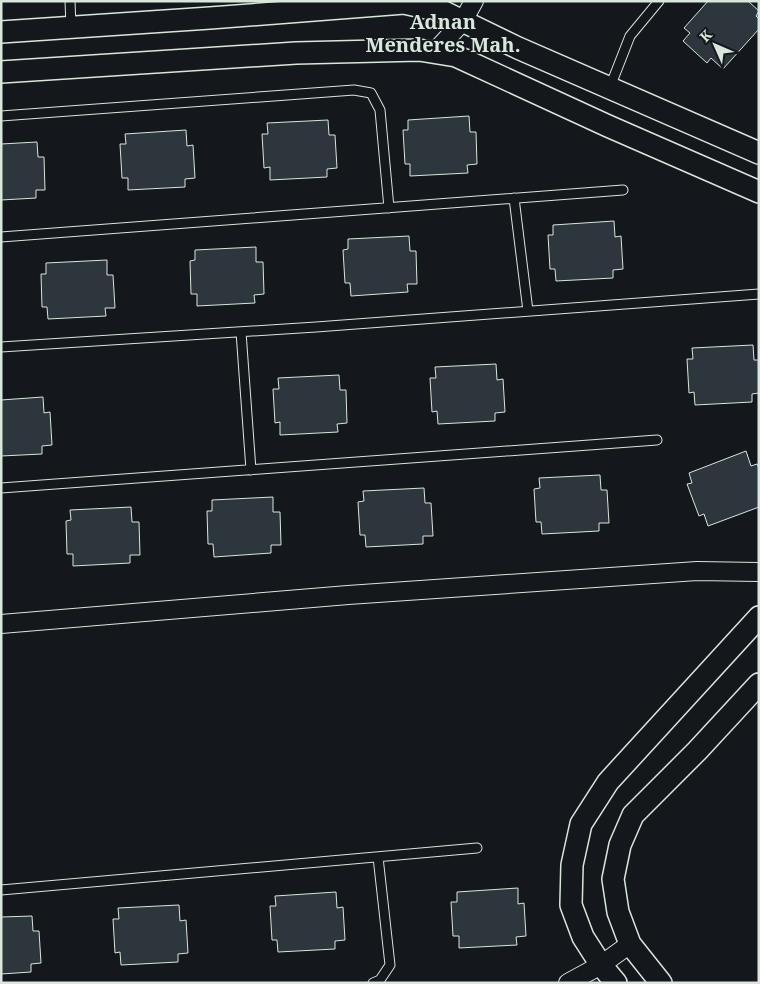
<svg xmlns="http://www.w3.org/2000/svg" width="760" height="984" viewBox="0 0 760 984" font-family="'Noto Serif',serif">
	<style>
		.building { fill: #2c363c; stroke: #d8e6dc }
		.lines { fill: none; stroke-linecap: round; stroke-linejoin: round }
		.service-casing { stroke: #d8e6dc; stroke-width: 11 }
		.minor-casing { stroke: #d8e6dc; stroke-width: 20 }
		.tertiary-casing { stroke: #d8e6dc; stroke-width: 24 }
		.service { stroke: #14181c; stroke-width: 9 }
		.minor { stroke: #14181c; stroke-width: 18 }
		.tertiary { stroke: #14181c; stroke-width: 21 }
		.labels { text-anchor: middle; dominant-baseline: central; stroke-width: 4; stroke-linejoin: round; paint-order: stroke }
		.district-label { font-size: 20px; font-weight: bold; fill: #d8e6dc; stroke: #14181c }
	</style>
	<rect width="100%" height="100%" fill="#14181c"/>
	<path class="building" d="M708,1H748L759,11L756,16L759,19V29L723,69L711,58L707,63L683,41L690,33L684,28Z
		M469,116L470,132H476L477,164L467,165L468,173L410,176V164H405L403,130H408V120Z
		M328,120L329,135H335L337,168L327,169V177L270,180V167L264,168L262,134H268L267,123Z
		M186,130L187,146L193,145L195,178L185,179V187L128,190V178H122L120,144H126L125,134Z
		M37,142L38,157H44L45,190H36V198L1,200V144Z
		M614,221L615,237L621,236L623,269L613,270V278L556,281L555,269H550L548,235H553V225Z
		M409,236L410,251H416L417,284H407L408,292L351,296L350,283H345L343,250L348,249V239Z
		M256,247V262H263L264,294L254,295L255,303L197,306V294H191L190,261L195,260V250Z
		M107,260V275H113L115,308H105L106,316L48,319L47,307H42L41,274H46V263Z
		M753,345L754,360H759V393L752,394V402L695,405L694,392L689,393L687,359H693L692,348Z
		M496,364L497,380L503,379L505,412L495,413V421L438,424L437,411L432,412L430,378H436L435,367Z
		M339,375L340,390H346L347,423L337,424L338,432L280,435V422L275,423L273,389H279L278,378Z
		M43,397L44,413L50,412L52,445L42,446V454L1,456V400Z
		M746,451L751,466L757,464L759,468V507L708,526L704,514L699,516L687,484L692,483L689,473Z
		M600,475L601,490H607L609,523H599V531L542,534L541,522H536L534,489L540,488L539,478Z
		M424,488L425,503H431L433,536H423V544L366,547L365,535H360L358,502L364,501L363,491Z
		M273,497V512H280L281,545H271V553L214,557L213,544H208L207,511H212V500Z
		M131,507L132,522H139L140,555H130V563L73,566V554H67L66,521L71,520L70,510Z
		M518,888V904L524,903L526,936L516,937L517,945L459,948V936H453L451,902H457V892Z
		M336,892L337,908L343,907L345,940L335,941V949L278,952L277,940H272L270,906H276L275,896Z
		M179,905L180,921L186,920L188,953L178,954V962L121,965L120,952L115,953L113,919H119L118,908Z
		M32,916L33,931H39L41,963L31,964V972L1,974V917Z"/>
	<g class="lines">
		<defs>
			<path id="service" d="M70,1L71,27
				M610,87L630,36L659,1
				M1,116L354,90L371,93L380,110L389,208
				M514,198L528,311
				M1,237L623,190
				M241,332L251,470
				M1,347L316,327L759,294
				M1,488L657,440
				M1,890L477,848
				M373,983L380,980L390,965L378,857"/>
			<path id="minor" d="M434,53L463,21L474,1
				M1,624L348,595L697,571L759,572
				M568,983L601,965L630,944"/>
			<path id="tertiary" d="M1,32L210,18L404,3L444,12L518,48L759,153
				M1,72L296,53L419,50L456,56L608,126L759,192
				M616,983L601,965L583,937L571,905L572,865L581,824L608,782L759,617
				M661,983L630,944L618,912L613,879L620,845L633,815L697,751L759,684"/>
		</defs>
		<use href="#service" class="service-casing"/>
		<use href="#minor" class="minor-casing"/>
		<use href="#tertiary" class="tertiary-casing"/>
		<use href="#service" class="service"/>
		<use href="#minor" class="minor"/>
		<use href="#tertiary" class="tertiary"/>
	</g>
	<g class="labels">
		<g class="district-label">
			<text x="443" y="21">Adnan<tspan x="443" dy="23">Menderes Mah.</tspan></text>
		</g>
	</g>
	<rect width="760" height="984" fill="none" stroke="#d8e6dc" stroke-width="5"/>
	<g transform="translate(715 45) rotate(315)" stroke="#14181c" stroke-width="4" paint-order="stroke">
	<path d="M0-4L9 19L0 12L-9 19Z" fill="#d8e6dc"/>
	<text y="-8" font-size="14" font-weight="bold" text-anchor="middle" fill="#d8e6dc">K</text>
	</g>
</svg>
